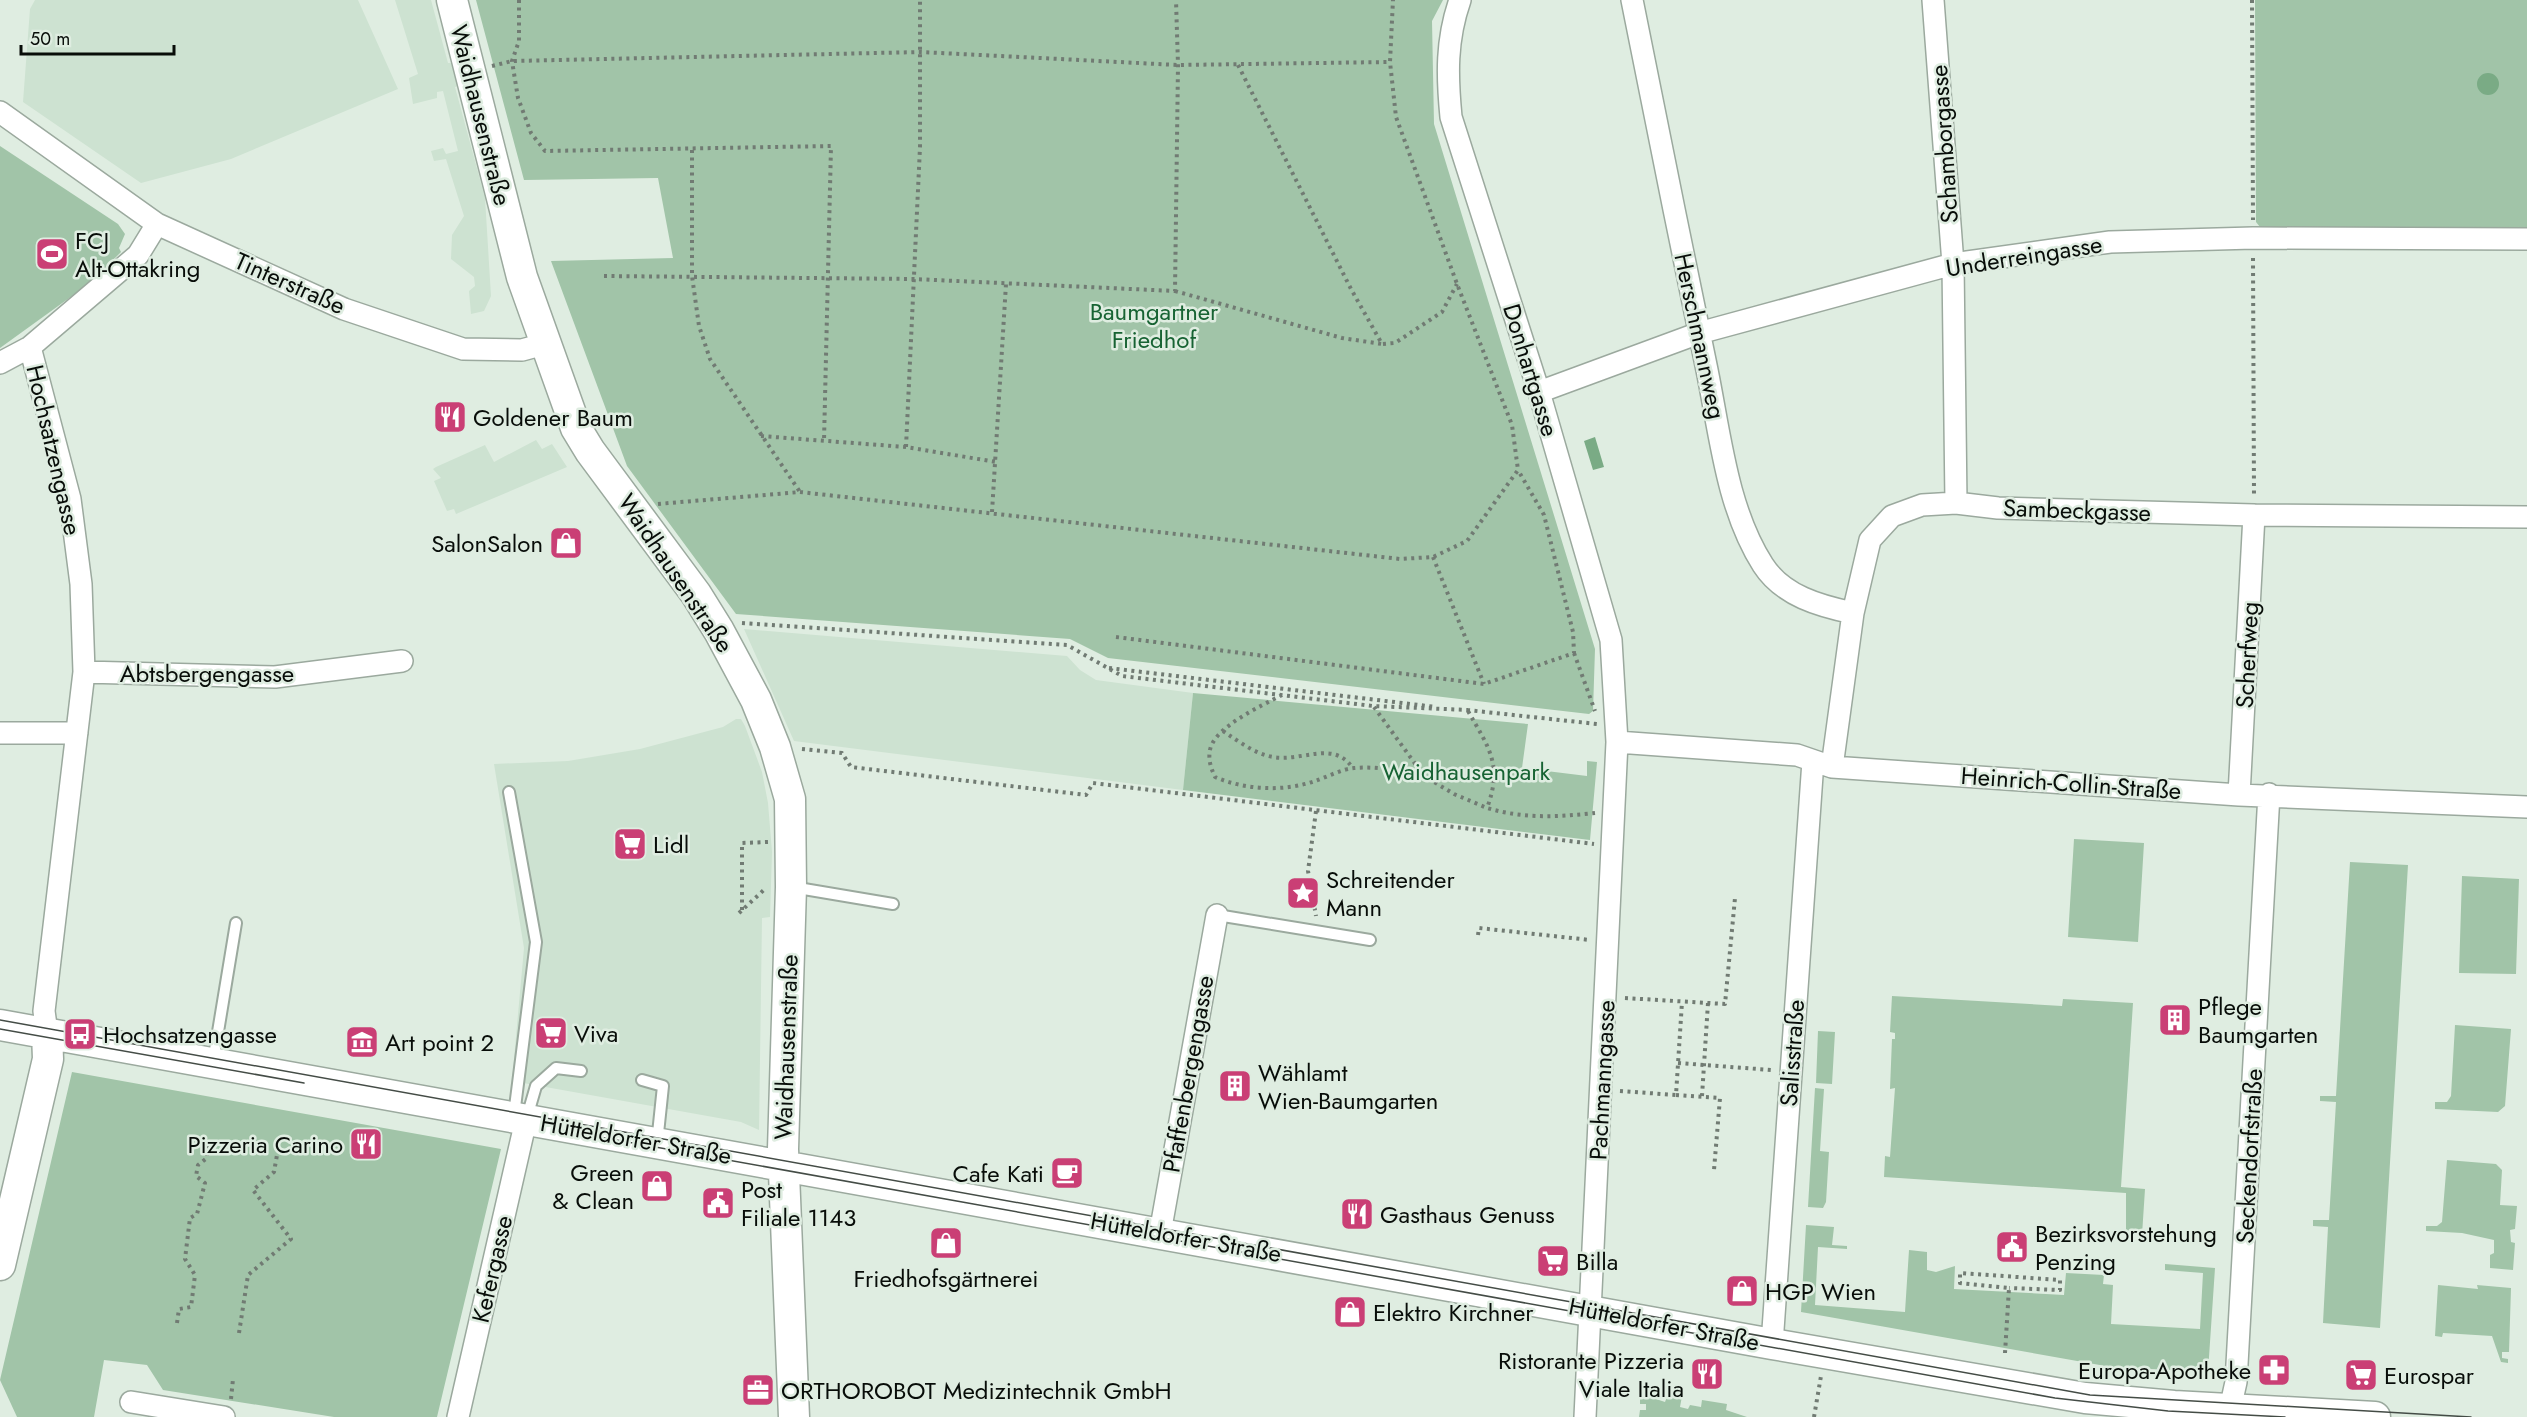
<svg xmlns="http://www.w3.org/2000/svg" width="2527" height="1417" viewBox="0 0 2527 1417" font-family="Jost,sans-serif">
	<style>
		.built { fill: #cde2d1 }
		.green { fill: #a1c4a8 }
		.water { fill: #7aab85 }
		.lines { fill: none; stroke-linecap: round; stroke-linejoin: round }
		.lane-casing { stroke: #9ba99e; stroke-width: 14 }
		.street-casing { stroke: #9ba99e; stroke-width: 24 }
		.secondary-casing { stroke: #9ba99e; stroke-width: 33 }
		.path { stroke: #717b73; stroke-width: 4; stroke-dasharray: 3 4.5; stroke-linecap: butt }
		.lane { stroke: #fff; stroke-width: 10 }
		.street { stroke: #fff; stroke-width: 21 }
		.secondary { stroke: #fff; stroke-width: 30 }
		.tram { stroke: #444c46; stroke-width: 1.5 }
		.labels { text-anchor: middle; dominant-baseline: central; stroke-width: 5; stroke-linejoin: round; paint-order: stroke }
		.street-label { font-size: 24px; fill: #080d09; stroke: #dfede1 }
		.poi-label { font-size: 24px; fill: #080d09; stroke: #dfede1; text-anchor: start }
		.park-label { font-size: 24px; fill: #176333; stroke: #dfede1 }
	</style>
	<rect width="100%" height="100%" fill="#dfede1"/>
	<path class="built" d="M35,0H358L398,89L231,159L141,183L23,102L30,9Z
		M395,0H431L448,63H451L458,86L455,87L485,198L491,296L484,311L471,314L469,291L475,286L474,277L451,259L452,235L464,216L446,159L434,161L431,151L443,148L446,154L458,151L443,91L437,92V98L413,104L409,78L418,74Z
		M536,440L542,449L552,444L567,467L456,514L454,509L447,511L434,481L441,478L433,469L436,467L485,445L494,462Z
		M744,629L1067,656L1080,670L1096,680L1193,693L1183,790L794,741Z
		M736,719H741L745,726L762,772L768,803L772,852L770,917L762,918L759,1130L741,1122L512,1081L524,948L494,764L568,761L640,749L723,727Z"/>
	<path class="green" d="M476,0H1443L1432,21L1434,124L1595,649L1593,711L1589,714L1108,658L1070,639L736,614L627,466L551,261L673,258L658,178L524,180Z
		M2255,0H2527V227H2260L2256,222Z
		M0,146L118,224L125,234L119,248L121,252L90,283L0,348Z
		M1193,693L1528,724L1522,768L1587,776V761L1597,762L1590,840L1183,790Z
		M2074,839L2144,843L2138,942L2068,937Z
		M2350,862L2408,865L2380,1328L2323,1323L2328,1227L2313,1226V1220H2329L2336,1102L2320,1101V1096H2336Z
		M2462,876L2519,879L2516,974L2459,973Z
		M1892,996L2062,1006L2063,999L2133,1003L2121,1187L2145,1189L2142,1235H2126V1193L1884,1177L1885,1156L1890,1157L1895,1088L1890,1089L1892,1039H1895V1033L1890,1032Z
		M2455,1025L2511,1029L2505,1106L2498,1112L2435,1109V1102H2447L2451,1096Z
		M1818,1031L1835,1032L1832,1084L1816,1083Z
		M72,1072L501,1149L437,1417H334L163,1390L147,1365L104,1360L94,1417H17L0,1380Z
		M1815,1088L1824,1089L1820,1151L1829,1152L1826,1202L1823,1208L1808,1207Z
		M2447,1160L2496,1164L2502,1170L2500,1205L2517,1206L2515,1229L2510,1230L2511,1242L2515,1243L2513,1270L2490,1268V1255L2494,1253V1240L2462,1233L2426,1231V1226H2437L2442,1222Z
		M1806,1225L1834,1227L1832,1245L1847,1246V1249L1818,1247L1815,1305L1905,1312L1909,1250L1927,1252V1270L1936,1272L1955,1266L1954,1289L2064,1295L2066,1273L2104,1275L2103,1284L2113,1285L2111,1324L2200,1329L2203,1273L2165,1270V1264L2215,1268L2208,1372L2111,1367L1801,1312Z
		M2438,1285L2478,1289L2477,1285L2511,1288L2509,1352H2502V1358L2508,1359V1363L2501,1362L2492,1336L2443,1333L2442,1337L2435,1336Z
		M1645,1390L1651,1391L1650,1397L1665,1402L1668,1394L1682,1396L1680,1407L1688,1409L1690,1405L1701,1407L1702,1400L1727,1404L1726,1410L1747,1417H1639L1640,1410H1646V1404H1640V1393Z"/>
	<path class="water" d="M2477 84a11 11 0 1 1 22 0a11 11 0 1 1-22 0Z
		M1595,437L1604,467L1593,470L1584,441Z"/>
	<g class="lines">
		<defs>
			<path id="lane" d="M509,792L536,942L514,1115
				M792,887L893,904
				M1217,915L1370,940
				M213,1062L236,923
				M642,1080L663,1086L657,1143
				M527,1117L536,1086L556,1068L581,1071"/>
			<path id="street" d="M1460,0C1446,40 1447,76 1451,117L1539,392L1611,640L1617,742L1585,1417
				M1632,0C1657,123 1681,247 1707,370C1720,434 1727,509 1763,565C1783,596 1820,606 1853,613
				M1933,0L1953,264L1956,503
				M0,112L157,224L344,309L463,349L522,350L544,344
				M30,347L70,499L81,584L84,672L44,1011L47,1033
				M0,363L30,347L138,255L157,224
				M1539,392L1699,333L1953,264L2110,242L2253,238L2527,239
				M84,672L275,677L402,661
				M0,733H77
				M1617,742L1797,755L1832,767L2239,795L2527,807
				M1832,767L1853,613L1870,540L1892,516L1922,505L1956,503L1998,508L2254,515L2527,517
				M2239,795L2254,515
				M1160,1233L1217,915
				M1772,1344L1813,761
				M131,1402L224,1417
				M2230,1409L2236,1382L2269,794
				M458,1417L526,1120"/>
			<path id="secondary" d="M452,0L522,277L576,428L590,451L696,594L719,631L756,700L775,747L790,799L791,887L783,1149L794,1417
				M0,1025L1772,1344L2085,1398L2174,1406L2375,1417
				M0,1265L48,1059L47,1033"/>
		</defs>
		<use href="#lane" class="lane-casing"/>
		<use href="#street" class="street-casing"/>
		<use href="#secondary" class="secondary-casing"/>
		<path class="path" d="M519,0V41L512,61L518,98L531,133L545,151L831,146L824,441
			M2252,0L2253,220
			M1238,65L1351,289L1382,344L1395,343L1442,312L1457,284
			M492,66L512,61L921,52L1178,65L1390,62
			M692,150V276L699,326L710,359L800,492
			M2253,258L2254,496
			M604,276L913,279L1175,291L1178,65L1176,0
			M1175,291L1342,338L1382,344
			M761,436L906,447L996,462
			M906,447L920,147V0
			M658,504L800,492L1400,559L1433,557L1467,541L1518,470L1512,425L1457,284L1396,117L1390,62L1393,0
			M992,512L1006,284
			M1433,557L1484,684
			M742,623L1067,645L1122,676L1373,706L1468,710
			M1116,637L1484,684L1574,653L1573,632L1544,515L1518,470
			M1574,653L1595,711
			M1109,668L1436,707
			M1282,695C1263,705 1214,727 1210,750C1208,760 1211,768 1215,777C1245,790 1284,792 1315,781C1327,777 1342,769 1354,768C1378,766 1401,771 1424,776
			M1374,707L1424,776L1454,794L1487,808
			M1467,710L1597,724
			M1468,711C1489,748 1503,765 1487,808C1524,819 1557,817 1595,813
			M1223,731C1238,741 1255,754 1273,757C1302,762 1333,740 1352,767
			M802,749L842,753L851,767L1086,795L1093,783L1594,844
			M1316,811L1308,871L1316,916
			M742,910V843L768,842
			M739,913L766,888
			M1478,935L1479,928L1590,940
			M1625,998L1725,1004L1735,898
			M1678,1063L1771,1070
			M1620,1091L1676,1095L1682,1002
			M1676,1095L1720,1098L1714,1170
			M1702,1096L1708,1003
			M177,1323L179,1309L191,1307L195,1275L185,1259L190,1218L197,1214L205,1183L196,1176L198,1165L207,1158L208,1141
			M239,1333L248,1275L291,1239L253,1190L274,1172L277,1155
			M2005,1353L2009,1288L1960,1283V1273L2060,1280V1290L2009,1288
			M231,1399L233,1379
			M1814,1417L1821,1376"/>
		<use href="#lane" class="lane"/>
		<use href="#street" class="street"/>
		<use href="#secondary" class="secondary"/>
		<path class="tram" d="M0,1020L2090,1395L2471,1417
			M0,1029L304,1083
			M555,1129L2055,1398L2168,1411L2285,1417"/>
	</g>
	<defs>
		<symbol id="stadium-square" viewBox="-11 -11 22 22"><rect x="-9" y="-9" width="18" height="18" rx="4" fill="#ca3f75" stroke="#dfede1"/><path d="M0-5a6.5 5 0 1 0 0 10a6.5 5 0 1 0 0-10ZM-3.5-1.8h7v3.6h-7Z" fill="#fff"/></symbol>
		<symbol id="restaurant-square" viewBox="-11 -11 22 22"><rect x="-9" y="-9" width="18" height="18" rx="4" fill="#ca3f75" stroke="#dfede1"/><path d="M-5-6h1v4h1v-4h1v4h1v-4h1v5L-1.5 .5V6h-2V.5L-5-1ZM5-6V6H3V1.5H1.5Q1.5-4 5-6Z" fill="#fff"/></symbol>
		<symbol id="shop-square" viewBox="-11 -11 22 22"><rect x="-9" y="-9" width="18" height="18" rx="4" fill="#ca3f75" stroke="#dfede1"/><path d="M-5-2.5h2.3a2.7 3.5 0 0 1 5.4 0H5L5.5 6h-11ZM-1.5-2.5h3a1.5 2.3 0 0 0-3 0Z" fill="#fff"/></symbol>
		<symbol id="supermarket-square" viewBox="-11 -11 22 22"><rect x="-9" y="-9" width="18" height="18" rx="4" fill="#ca3f75" stroke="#dfede1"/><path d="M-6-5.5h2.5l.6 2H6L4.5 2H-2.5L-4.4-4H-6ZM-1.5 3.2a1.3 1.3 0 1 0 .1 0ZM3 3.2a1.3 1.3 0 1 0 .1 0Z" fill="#fff"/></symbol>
		<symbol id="sight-square" viewBox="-11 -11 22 22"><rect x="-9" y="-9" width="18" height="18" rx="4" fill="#ca3f75" stroke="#dfede1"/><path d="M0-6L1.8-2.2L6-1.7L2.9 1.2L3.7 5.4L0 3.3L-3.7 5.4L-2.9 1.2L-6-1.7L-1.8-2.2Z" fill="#fff"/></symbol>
		<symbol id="building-square" viewBox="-11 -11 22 22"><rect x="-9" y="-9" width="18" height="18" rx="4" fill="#ca3f75" stroke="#dfede1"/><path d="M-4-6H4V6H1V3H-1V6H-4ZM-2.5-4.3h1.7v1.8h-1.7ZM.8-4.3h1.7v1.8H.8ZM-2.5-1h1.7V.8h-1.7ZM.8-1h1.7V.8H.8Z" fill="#fff"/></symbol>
		<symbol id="bus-square" viewBox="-11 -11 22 22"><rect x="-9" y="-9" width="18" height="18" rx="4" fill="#ca3f75" stroke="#dfede1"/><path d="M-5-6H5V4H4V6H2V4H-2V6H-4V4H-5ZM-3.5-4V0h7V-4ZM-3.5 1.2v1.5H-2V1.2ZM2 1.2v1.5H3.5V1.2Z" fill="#fff"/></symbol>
		<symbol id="museum-square" viewBox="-11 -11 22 22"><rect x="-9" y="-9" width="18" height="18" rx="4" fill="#ca3f75" stroke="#dfede1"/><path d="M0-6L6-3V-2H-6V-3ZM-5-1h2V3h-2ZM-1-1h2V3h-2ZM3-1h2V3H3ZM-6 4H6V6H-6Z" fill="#fff"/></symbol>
		<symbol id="cafe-square" viewBox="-11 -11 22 22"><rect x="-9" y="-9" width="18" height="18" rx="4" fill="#ca3f75" stroke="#dfede1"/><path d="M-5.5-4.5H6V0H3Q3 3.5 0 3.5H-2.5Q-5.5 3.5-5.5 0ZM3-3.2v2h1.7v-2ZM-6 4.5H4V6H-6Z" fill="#fff"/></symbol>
		<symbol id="civic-square" viewBox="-11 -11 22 22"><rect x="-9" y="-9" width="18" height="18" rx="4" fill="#ca3f75" stroke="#dfede1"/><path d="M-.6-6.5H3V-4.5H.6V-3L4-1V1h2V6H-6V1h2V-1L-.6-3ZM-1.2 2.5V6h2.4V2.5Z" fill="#fff"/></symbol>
		<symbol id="pharmacy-square" viewBox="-11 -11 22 22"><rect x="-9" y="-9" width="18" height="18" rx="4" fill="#ca3f75" stroke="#dfede1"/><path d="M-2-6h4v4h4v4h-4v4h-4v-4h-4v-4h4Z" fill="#fff"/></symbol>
		<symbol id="office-square" viewBox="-11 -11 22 22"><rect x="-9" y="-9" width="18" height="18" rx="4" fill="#ca3f75" stroke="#dfede1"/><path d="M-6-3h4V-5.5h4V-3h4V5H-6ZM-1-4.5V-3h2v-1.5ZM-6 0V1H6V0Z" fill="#fff"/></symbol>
	</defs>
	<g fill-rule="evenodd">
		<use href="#stadium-square" x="33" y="235" width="38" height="38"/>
		<use href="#restaurant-square" x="431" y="398" width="38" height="38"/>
		<use href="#shop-square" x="547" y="524" width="38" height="38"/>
		<use href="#supermarket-square" x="611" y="825" width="38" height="38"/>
		<use href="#sight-square" x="1284" y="874" width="38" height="38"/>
		<use href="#building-square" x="2156" y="1001" width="38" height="38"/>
		<use href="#supermarket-square" x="532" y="1014" width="38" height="38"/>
		<use href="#bus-square" x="61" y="1015" width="38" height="38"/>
		<use href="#museum-square" x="343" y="1023" width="38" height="38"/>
		<use href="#building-square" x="1216" y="1067" width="38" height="38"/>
		<use href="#restaurant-square" x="347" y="1125" width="38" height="38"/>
		<use href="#cafe-square" x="1048" y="1154" width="38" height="38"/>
		<use href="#shop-square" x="638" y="1167" width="38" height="38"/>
		<use href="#civic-square" x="699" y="1184" width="38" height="38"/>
		<use href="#restaurant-square" x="1338" y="1195" width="38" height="38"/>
		<use href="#shop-square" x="927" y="1224" width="38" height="38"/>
		<use href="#civic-square" x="1993" y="1228" width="38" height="38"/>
		<use href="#supermarket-square" x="1534" y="1242" width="38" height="38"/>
		<use href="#shop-square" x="1723" y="1272" width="38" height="38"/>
		<use href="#shop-square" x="1331" y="1293" width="38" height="38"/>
		<use href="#pharmacy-square" x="2255" y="1351" width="38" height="38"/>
		<use href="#restaurant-square" x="1688" y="1355" width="38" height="38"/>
		<use href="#supermarket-square" x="2342" y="1356" width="38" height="38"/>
		<use href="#office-square" x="739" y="1371" width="38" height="38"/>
	</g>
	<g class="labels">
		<g class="street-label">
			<text transform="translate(481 115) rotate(76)">Waidhausenstraße</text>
			<text transform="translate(1944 144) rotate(-94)">Schamborgasse</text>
			<text transform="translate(2024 256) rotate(-9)">Underreingasse</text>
			<text transform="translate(290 283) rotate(24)">Tinterstraße</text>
			<text transform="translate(1700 336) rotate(78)">Herschmannweg</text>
			<text transform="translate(1531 370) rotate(73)">Donhartgasse</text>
			<text transform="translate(54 450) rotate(77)">Hochsatzengasse</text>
			<text transform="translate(2077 510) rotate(2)">Sambeckgasse</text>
			<text transform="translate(676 573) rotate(56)">Waidhausenstraße</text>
			<text transform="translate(2247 655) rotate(-87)">Scherfweg</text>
			<text x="207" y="673">Abtsbergengasse</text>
			<text transform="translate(2071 783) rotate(4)">Heinrich-Collin-Straße</text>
			<text transform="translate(786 1047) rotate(-88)">Waidhausenstraße</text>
			<text transform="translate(1792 1053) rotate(-86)">Salisstraße</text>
			<text transform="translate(1188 1074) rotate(-80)">Pfaffenbergengasse</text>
			<text transform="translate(1602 1080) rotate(-87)">Pachmanngasse</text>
			<text transform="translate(636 1139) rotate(10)">Hütteldorfer Straße</text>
			<text transform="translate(2249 1156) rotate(-87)">Seckendorfstraße</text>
			<text transform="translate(1186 1237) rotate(10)">Hütteldorfer Straße</text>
			<text transform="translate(492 1269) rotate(-77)">Kefergasse</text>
			<text transform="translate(1664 1324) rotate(11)">Hütteldorfer Straße</text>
		</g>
		<g class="poi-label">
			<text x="75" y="240">FCJ<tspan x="75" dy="28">Alt-Ottakring</tspan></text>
			<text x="473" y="417">Goldener Baum</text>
			<text x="543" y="543" text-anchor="end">SalonSalon</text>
			<text x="653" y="844">Lidl</text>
			<text x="1326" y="879">Schreitender<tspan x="1326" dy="28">Mann</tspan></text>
			<text x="2198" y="1006">Pflege<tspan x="2198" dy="28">Baumgarten</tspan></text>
			<text x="574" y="1033">Viva</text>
			<text x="103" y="1034">Hochsatzengasse</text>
			<text x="385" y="1042">Art point 2</text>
			<text x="1258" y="1072">Wählamt<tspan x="1258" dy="28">Wien-Baumgarten</tspan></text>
			<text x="343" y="1144" text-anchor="end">Pizzeria Carino</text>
			<text x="634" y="1172" text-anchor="end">Green<tspan x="634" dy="28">&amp; Clean</tspan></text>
			<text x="1044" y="1173" text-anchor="end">Cafe Kati</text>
			<text x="741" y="1189">Post<tspan x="741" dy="28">Filiale 1143</tspan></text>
			<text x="1380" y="1214">Gasthaus Genuss</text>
			<text x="2035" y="1233">Bezirksvorstehung<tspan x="2035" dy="28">Penzing</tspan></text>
			<text x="1576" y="1261">Billa</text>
			<text x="946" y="1278" text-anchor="middle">Friedhofsgärtnerei</text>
			<text x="1765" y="1291">HGP Wien</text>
			<text x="1373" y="1312">Elektro Kirchner</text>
			<text x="1684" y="1360" text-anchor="end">Ristorante Pizzeria<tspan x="1684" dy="28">Viale Italia</tspan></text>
			<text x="2251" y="1370" text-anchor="end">Europa-Apotheke</text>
			<text x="2384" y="1375">Eurospar</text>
			<text x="781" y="1390">ORTHOROBOT Medizintechnik GmbH</text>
		</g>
		<g class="park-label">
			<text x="1154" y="311">Baumgartner<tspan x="1154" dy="28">Friedhof</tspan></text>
			<text x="1466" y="771">Waidhausenpark</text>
		</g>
	</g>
	<path d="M21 45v9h153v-9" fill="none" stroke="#080d09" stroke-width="3"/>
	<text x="30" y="45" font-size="18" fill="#080d09" stroke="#dfede1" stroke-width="4.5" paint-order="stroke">50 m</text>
</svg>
